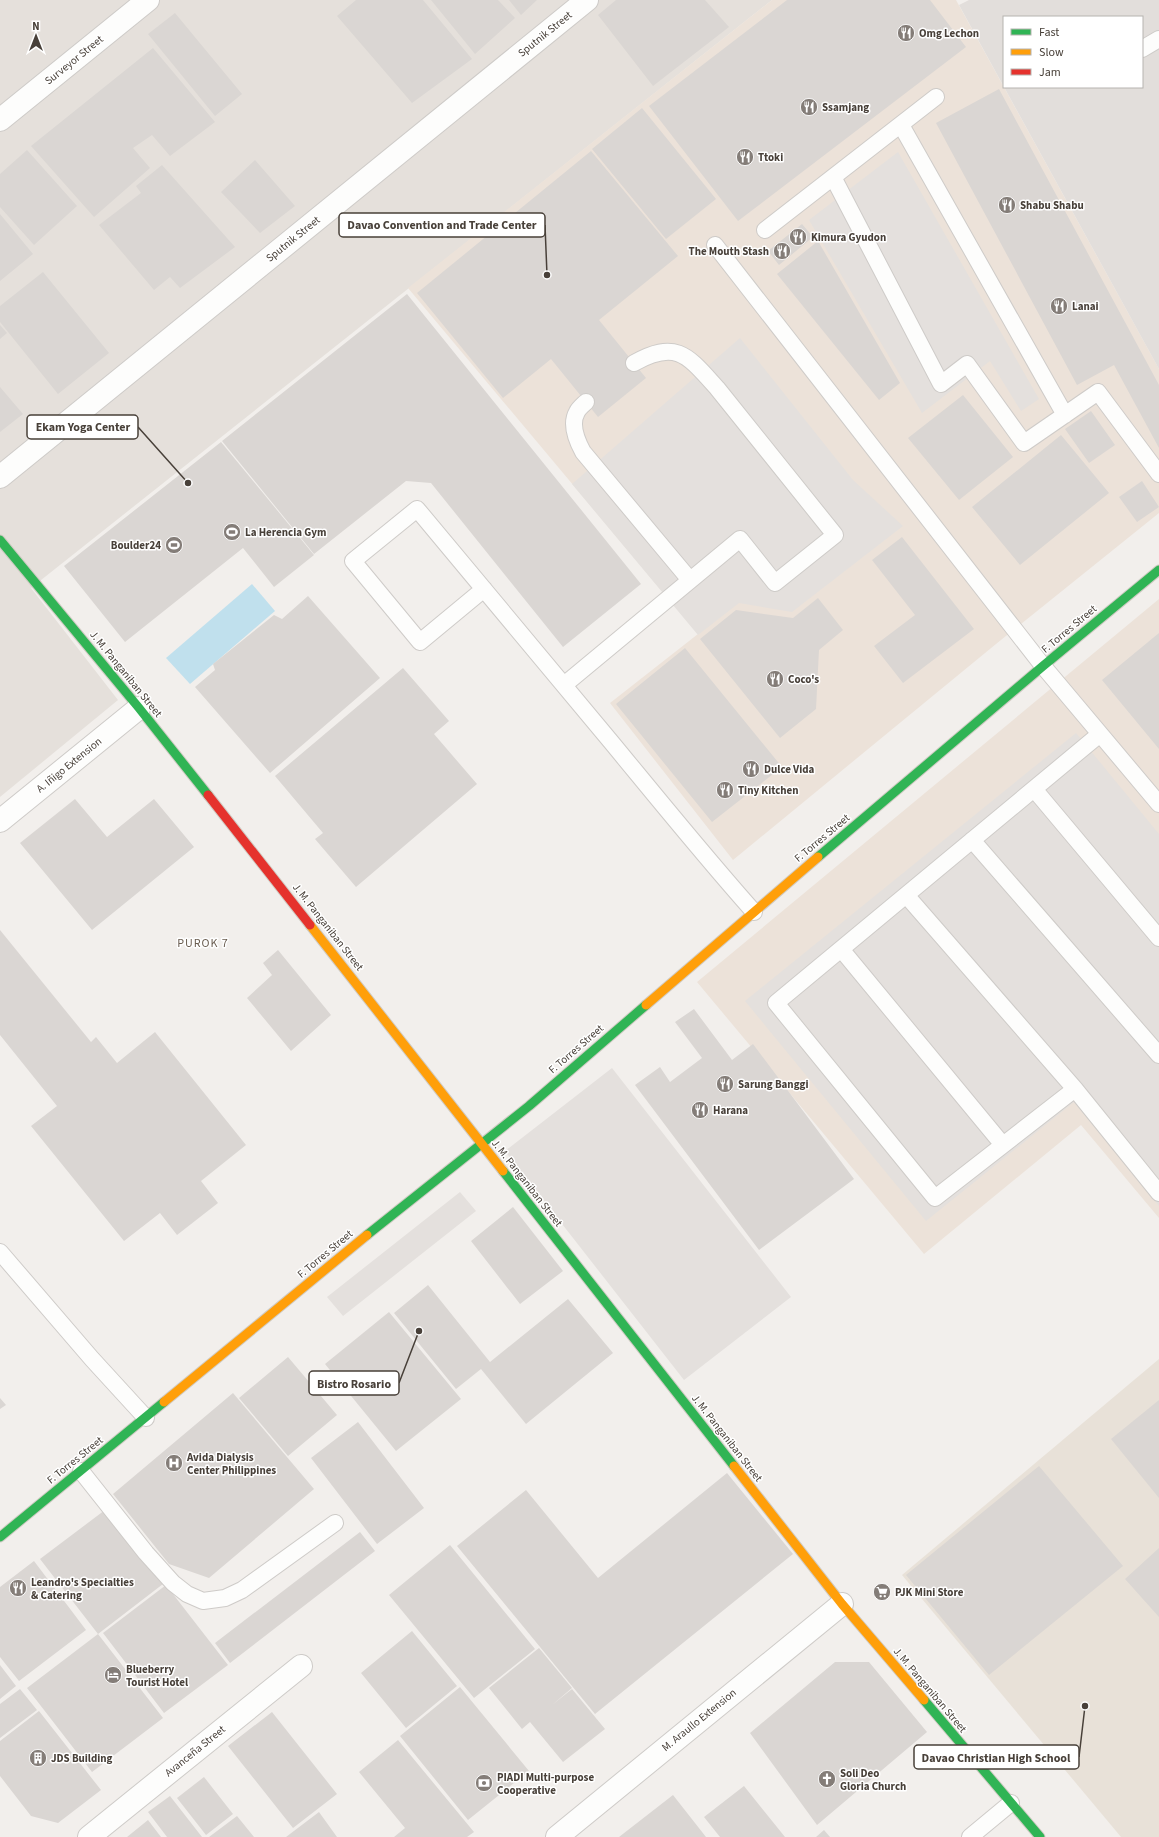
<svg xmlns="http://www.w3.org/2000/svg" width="1159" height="1837" viewBox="0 0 1159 1837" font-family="'Source Sans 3',sans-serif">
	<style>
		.residential { fill: #e5e0db }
		.commercial { fill: #ece2d9 }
		.industrial { fill: #e2dedb }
		.education { fill: #e8e1d8 }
		.parking { fill: #e4e0dd }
		.water { fill: #c0e0ed }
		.building { fill: #dad6d3 }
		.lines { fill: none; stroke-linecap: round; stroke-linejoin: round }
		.lane-casing { stroke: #cecbc8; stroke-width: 18 }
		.street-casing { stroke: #cecbc8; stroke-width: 24 }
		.fast-casing { stroke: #d0cbc3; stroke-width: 11 }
		.slow-casing { stroke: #d0cbc3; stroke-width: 11 }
		.jam-casing { stroke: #d0cbc3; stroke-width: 11 }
		.lane { stroke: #fdfdfc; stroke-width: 16 }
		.street { stroke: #fdfdfc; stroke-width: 22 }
		.fast { stroke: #30b455; stroke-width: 9 }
		.slow { stroke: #ff9f0a; stroke-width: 9 }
		.jam { stroke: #e5322d; stroke-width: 9 }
		.labels { text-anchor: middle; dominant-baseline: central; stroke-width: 3; stroke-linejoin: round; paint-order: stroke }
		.poi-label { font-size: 11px; font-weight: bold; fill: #484039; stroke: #fff; text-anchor: start }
		.street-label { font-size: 11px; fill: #484039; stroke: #fff }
		.neighbourhood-label { font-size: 12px; letter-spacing: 1px; fill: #6a5d50; stroke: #fff }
		.leader { fill: none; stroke: #484039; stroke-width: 1.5 }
		.callout-dot { fill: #484039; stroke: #fff; stroke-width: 1.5 }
		.callout { fill: #fff; stroke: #484039; stroke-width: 1.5 }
		.callout-label { font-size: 12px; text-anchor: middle; font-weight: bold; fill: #484039 }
	</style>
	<rect width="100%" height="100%" fill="#f2efec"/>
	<path class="residential" d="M0,0H772L31,588L118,700L0,797Z"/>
	<path class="commercial" d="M772,0H956L1159,369V513L996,644L733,860L610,703L698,634L408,288Z
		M1159,599V1218L1081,1125L924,1254L697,982Z"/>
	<path class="industrial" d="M969,0H1159V369L1004,87H1142V17H1004V87L959,5Z"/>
	<path class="education" d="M1159,1359V1837H1121L902,1575Z"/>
	<path class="parking" d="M898,152L1039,399L1021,411L990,361L922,413L809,220Z
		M740,338L853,480L903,526L792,612L739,603L698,635L572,484Z
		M1076,733L1159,834V1206L1074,1102L926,1221L745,1001Z
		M612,1068L791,1297L684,1380L505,1151Z
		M460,1192L476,1211L343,1316L327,1297Z"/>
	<path class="water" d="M252,584L275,611L190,684L166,658Z"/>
	<path class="building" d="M356,0H423L472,59L412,103L337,16Z
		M431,0H498L515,18L475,54Z
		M509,0H537L521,15Z
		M616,0H705L729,27L653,86L598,15Z
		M787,0H930L966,47L738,221L649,106Z
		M175,13L242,94L215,116L148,34Z
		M153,48L215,122L170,156L152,135L133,148L150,168L94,217L31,146Z
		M999,89L1159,385V448L1114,365L1077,385L936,123Z
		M642,108L716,199L666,239L592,149Z
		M27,150L77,206L34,245L0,207V174Z
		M591,151L678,256L599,320L646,378L598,417L551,359L503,398L417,293Z
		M255,160L295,206L260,233L221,192Z
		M162,165L235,247L180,288L170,277L154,290L99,225L141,193L136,186Z
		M0,214L33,254L0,281Z
		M802,224L813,237L779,265L768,251Z
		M818,241L900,383L879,400L777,274Z
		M43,272L109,353L58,394L0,322V306Z
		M407,294L641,584L563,647L431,483L406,481L314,554L222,441Z
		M0,325L7,333L0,339Z
		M0,387L23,414L0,432Z
		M963,395L1013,457L959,500L908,438Z
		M1091,411L1115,445L1089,463L1065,429Z
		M1061,435L1109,493L1020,565L972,507Z
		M221,442L314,555L274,587L243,548L125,642L64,566Z
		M1142,481L1159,507L1137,522L1119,497Z
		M902,537L974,629L903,683L874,646L915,615L872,560Z
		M308,596L380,678L270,773L195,687L215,670L213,664L274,615L282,619Z
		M818,598L843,630L819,650L816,709L780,738L700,639L736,610L793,618Z
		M1159,633V749L1102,680Z
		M685,648L782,767L712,822L616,704Z
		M403,668L449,721L434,734L477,784L356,887L315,839L323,833L275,776Z
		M75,799L107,837L154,799L194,847L92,930L20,843Z
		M0,930L91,1042L96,1037L117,1063L155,1032L246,1145L201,1181L218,1203L177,1235L160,1213L124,1241L31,1126L57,1106L0,1035Z
		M278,950L331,1015L291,1051L247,998L272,975L263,963Z
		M694,1009L732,1060L753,1044L854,1179L759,1250L635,1085L660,1067L670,1082L702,1058L675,1022Z
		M513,1207L563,1271L520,1304L471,1241Z
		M428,1285L490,1362L568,1299L613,1353L526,1424L481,1369L456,1389L394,1313Z
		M389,1312L461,1399L396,1451L325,1364Z
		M288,1357L337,1415L288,1456L239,1398Z
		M233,1393L314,1489L209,1578L169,1564L113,1494Z
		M0,1398L6,1405L0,1409Z
		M1159,1400V1498L1111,1439Z
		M358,1422L424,1508L377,1544L311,1458Z
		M1039,1466L1123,1566L989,1675L906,1575Z
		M727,1473L793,1554L595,1714L457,1546L526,1490L598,1578Z
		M105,1510L163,1584L98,1634L40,1559Z
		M360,1532L375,1551L230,1663L215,1643Z
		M450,1545L535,1649L474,1698L389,1595Z
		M1159,1548V1617L1125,1579Z
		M34,1561L86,1630L19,1681L0,1657V1587Z
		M166,1585L228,1665L164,1713L103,1633Z
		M412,1631L457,1686L406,1728L361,1673Z
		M98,1634L163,1718L92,1772L27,1688Z
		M539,1648L572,1688L552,1705L572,1689L605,1729L563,1762L530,1722L522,1729L489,1688Z
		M835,1662H869L927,1732L817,1825L750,1733Z
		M0,1665L16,1686L0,1699Z
		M460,1687L529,1771L468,1820L400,1736Z
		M20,1689L37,1710L0,1738V1704Z
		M39,1711L101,1790L58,1823L31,1816L0,1776V1741Z
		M272,1712L337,1794L293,1828L228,1746Z
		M398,1740L474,1832L467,1837H394L405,1828L359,1772Z
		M204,1777L233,1814L206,1835L177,1798Z
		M744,1786L785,1837H720L704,1817Z
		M673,1795L706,1837H619Z
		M170,1796L202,1837H167L148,1812Z
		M319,1812L337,1837H286Z
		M237,1816L254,1837H209Z
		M148,1820L161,1837H127Z
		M824,1830L830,1837H816Z"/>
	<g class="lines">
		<defs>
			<path id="lane" d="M1142,49L1159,39
				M901,125L1065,415
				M833,177L941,384L967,364L1024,443L1098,392L1159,474
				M765,230L936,97
				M715,245L1043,666L1159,804
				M586,402C583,405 579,408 577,412C570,424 577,441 583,452L690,580
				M484,589L420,642L353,561L417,509C482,587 547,665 612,743C659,800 705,857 754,912
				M564,685L740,539L775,583L835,535L717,388C688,356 677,339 634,363
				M1034,789L1159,938
				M972,840L1159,1055
				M906,895L1075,1089L1159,1193
				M841,949L1003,1145
				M1075,1089L935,1198L776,1003L1100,734
				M0,1252L92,1359L146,1418
				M81,1471L146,1553L173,1583L187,1594L203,1601L225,1598L242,1590L335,1523
				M970,1837L1011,1803"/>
			<path id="street" d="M0,120L148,0
				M0,477L587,0
				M0,821L139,708
				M89,1837L301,1666
				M557,1837L842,1604"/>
			<path id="fast" d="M0,540L139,708L208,795
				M818,857L1043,666L1159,570
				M503,1171L734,1466
				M367,1235L529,1106L646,1005
				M0,1537L164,1402
				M924,1700L1040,1837"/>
			<path id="slow" d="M310,925L503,1171
				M646,1005L818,857
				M164,1402L367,1235
				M734,1466L842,1604L924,1700"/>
			<path id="jam" d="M208,795L310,925"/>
		</defs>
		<use href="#lane" class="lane-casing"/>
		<use href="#street" class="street-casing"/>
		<use href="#fast" class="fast-casing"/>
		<use href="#slow" class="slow-casing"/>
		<use href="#jam" class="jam-casing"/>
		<use href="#lane" class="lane"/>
		<use href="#street" class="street"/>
		<use href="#fast" class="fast"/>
		<use href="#slow" class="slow"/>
		<use href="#jam" class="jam"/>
	</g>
	<defs>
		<symbol id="restaurant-disc" viewBox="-11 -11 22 22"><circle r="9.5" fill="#847d78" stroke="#fff"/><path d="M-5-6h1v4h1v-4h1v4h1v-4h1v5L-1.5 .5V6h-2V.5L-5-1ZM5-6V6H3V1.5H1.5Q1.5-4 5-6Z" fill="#fff"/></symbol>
		<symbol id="stadium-disc" viewBox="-11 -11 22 22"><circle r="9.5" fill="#847d78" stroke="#fff"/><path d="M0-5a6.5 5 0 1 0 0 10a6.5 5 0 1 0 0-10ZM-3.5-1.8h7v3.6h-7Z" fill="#fff"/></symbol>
		<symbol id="hospital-disc" viewBox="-11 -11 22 22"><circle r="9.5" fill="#847d78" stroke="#fff"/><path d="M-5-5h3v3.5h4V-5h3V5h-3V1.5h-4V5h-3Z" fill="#fff"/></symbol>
		<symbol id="supermarket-disc" viewBox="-11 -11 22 22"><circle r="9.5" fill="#847d78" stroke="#fff"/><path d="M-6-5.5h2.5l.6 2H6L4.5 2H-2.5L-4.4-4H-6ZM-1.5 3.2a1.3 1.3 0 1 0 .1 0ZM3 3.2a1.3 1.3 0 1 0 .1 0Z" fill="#fff"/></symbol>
		<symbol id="hotel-disc" viewBox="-11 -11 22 22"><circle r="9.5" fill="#847d78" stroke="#fff"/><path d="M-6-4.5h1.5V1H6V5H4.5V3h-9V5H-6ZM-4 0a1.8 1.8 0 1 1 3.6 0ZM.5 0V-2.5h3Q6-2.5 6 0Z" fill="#fff"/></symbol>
		<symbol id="building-disc" viewBox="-11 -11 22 22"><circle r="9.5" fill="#847d78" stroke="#fff"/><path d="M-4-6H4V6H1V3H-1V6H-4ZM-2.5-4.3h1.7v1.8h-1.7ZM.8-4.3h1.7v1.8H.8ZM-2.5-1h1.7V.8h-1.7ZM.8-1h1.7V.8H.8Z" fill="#fff"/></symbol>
		<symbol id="church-disc" viewBox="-11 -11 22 22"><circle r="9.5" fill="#847d78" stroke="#fff"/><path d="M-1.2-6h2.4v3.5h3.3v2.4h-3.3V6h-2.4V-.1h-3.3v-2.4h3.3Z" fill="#fff"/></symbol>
		<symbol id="bank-disc" viewBox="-11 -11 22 22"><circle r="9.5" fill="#847d78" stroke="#fff"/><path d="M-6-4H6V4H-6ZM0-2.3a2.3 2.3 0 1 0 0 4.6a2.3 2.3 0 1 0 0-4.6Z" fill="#fff"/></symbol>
	</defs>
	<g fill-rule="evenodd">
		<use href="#restaurant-disc" x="896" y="23" width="20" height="20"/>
		<use href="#restaurant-disc" x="799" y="97" width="20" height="20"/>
		<use href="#restaurant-disc" x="735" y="147" width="20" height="20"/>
		<use href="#restaurant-disc" x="997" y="195" width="20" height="20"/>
		<use href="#restaurant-disc" x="788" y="227" width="20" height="20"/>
		<use href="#restaurant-disc" x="772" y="241" width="20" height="20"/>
		<use href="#restaurant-disc" x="1049" y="296" width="20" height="20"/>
		<use href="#stadium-disc" x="222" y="522" width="20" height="20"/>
		<use href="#stadium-disc" x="164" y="535" width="20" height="20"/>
		<use href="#restaurant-disc" x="765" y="669" width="20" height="20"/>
		<use href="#restaurant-disc" x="741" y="759" width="20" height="20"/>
		<use href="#restaurant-disc" x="715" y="780" width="20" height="20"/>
		<use href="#restaurant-disc" x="715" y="1074" width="20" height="20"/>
		<use href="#restaurant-disc" x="690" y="1100" width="20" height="20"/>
		<use href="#hospital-disc" x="164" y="1453" width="20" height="20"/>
		<use href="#restaurant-disc" x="8" y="1578" width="20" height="20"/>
		<use href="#supermarket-disc" x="872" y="1582" width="20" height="20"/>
		<use href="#hotel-disc" x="103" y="1665" width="20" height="20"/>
		<use href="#building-disc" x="28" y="1748" width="20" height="20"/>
		<use href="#church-disc" x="817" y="1769" width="20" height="20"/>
		<use href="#bank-disc" x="474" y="1773" width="20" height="20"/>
	</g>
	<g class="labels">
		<g class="poi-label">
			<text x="919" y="33">Omg Lechon</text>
			<text x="822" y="107">Ssamjang</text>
			<text x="758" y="157">Ttoki</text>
			<text x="1020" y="205">Shabu Shabu</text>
			<text x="811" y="237">Kimura Gyudon</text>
			<text x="769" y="251" text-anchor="end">The Mouth Stash</text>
			<text x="1072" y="306">Lanai</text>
			<text x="245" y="532">La Herencia Gym</text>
			<text x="161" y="545" text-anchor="end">Boulder24</text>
			<text x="788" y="679">Coco's</text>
			<text x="764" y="769">Dulce Vida</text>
			<text x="738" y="790">Tiny Kitchen</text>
			<text x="738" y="1084">Sarung Banggi</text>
			<text x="713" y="1110">Harana</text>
			<text x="187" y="1457">Avida Dialysis<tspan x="187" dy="13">Center Philippines</tspan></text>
			<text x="31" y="1582">Leandro's Specialties<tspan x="31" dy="13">&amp; Catering</tspan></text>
			<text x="895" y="1592">PJK Mini Store</text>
			<text x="126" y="1669">Blueberry<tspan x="126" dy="13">Tourist Hotel</tspan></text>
			<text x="51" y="1758">JDS Building</text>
			<text x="840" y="1773">Soli Deo<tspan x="840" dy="13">Gloria Church</tspan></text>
			<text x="497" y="1777">PIADI Multi-purpose<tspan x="497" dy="13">Cooperative</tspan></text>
		</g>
		<g class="street-label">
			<text transform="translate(545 34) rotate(-39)">Sputnik Street</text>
			<text transform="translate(74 60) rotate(-39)">Surveyor Street</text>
			<text transform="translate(293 239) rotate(-39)">Sputnik Street</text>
			<text transform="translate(1069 629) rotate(-40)">F. Torres Street</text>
			<text transform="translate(126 674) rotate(51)">J. M. Panganiban Street</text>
			<text transform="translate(69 765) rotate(-39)">A. Iñigo Extension</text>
			<text transform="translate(822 838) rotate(-40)">F. Torres Street</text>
			<text transform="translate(328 927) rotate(52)">J. M. Panganiban Street</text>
			<text transform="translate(576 1049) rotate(-41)">F. Torres Street</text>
			<text transform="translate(527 1183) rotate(52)">J. M. Panganiban Street</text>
			<text transform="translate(325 1254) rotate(-40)">F. Torres Street</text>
			<text transform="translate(727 1438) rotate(52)">J. M. Panganiban Street</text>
			<text transform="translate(75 1460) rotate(-39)">F. Torres Street</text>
			<text transform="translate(930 1690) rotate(50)">J. M. Panganiban Street</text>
			<text transform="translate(699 1720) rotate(-39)">M. Araullo Extension</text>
			<text transform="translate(195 1751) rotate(-39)">Avanceña Street</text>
		</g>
		<g class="neighbourhood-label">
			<text x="203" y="943">PUROK 7</text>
		</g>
	</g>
	<path class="leader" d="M547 275L545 225M188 483L138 427M419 1331L399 1383M1085 1706L1079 1757"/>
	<g class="callout-dot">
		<circle cx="547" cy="275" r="4"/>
		<circle cx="188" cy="483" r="4"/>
		<circle cx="419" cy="1331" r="4"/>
		<circle cx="1085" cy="1706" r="4"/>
	</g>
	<g class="callout">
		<rect x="339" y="213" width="206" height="24" rx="4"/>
		<rect x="27" y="415" width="111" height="24" rx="4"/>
		<rect x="309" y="1371" width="90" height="24" rx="4"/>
		<rect x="914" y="1745" width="165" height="24" rx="4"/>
	</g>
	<g class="callout-label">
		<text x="442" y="229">Davao Convention and Trade Center</text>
		<text x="83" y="431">Ekam Yoga Center</text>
		<text x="354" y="1388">Bistro Rosario</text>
		<text x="996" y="1762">Davao Christian High School</text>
	</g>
	<rect x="1003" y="16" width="140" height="72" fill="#ffffff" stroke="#b6b3b0"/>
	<rect x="1011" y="29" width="20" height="6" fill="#30b455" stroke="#b6b3b0"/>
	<text x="1039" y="36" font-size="12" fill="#484039">Fast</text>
	<rect x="1011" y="49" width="20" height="6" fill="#ff9f0a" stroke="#b6b3b0"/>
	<text x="1039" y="56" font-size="12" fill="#484039">Slow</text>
	<rect x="1011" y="69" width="20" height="6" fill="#e5322d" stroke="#b6b3b0"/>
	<text x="1039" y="76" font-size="12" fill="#484039">Jam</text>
	<g transform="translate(36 36)" stroke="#ffffff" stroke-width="3" paint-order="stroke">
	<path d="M0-3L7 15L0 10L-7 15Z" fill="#484039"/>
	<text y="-6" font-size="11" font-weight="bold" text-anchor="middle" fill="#484039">N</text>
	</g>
</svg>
